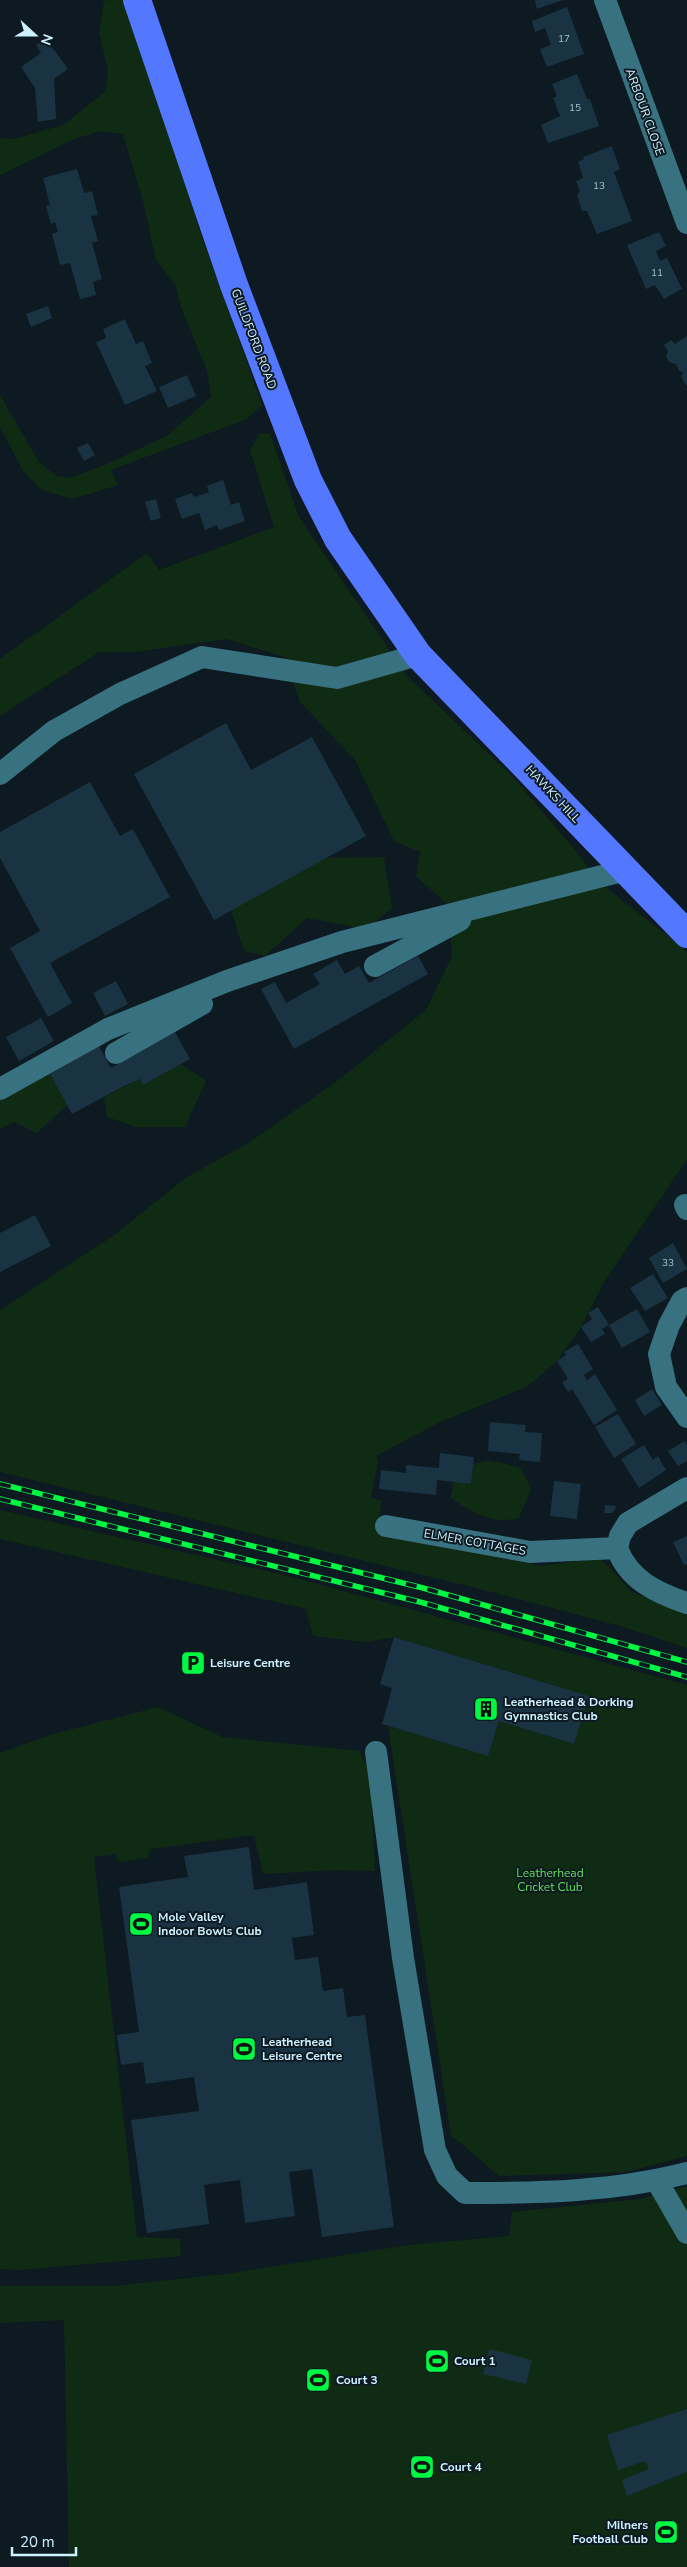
<svg xmlns="http://www.w3.org/2000/svg" width="687" height="2567" viewBox="0 0 687 2567" font-family="'Nunito Sans',sans-serif">
	<style>
		.green { fill: #102b14 }
		.building { fill: #193342 }
		.lines { fill: none; stroke-linecap: round; stroke-linejoin: round }
		.minor { stroke: #387180; stroke-width: 22 }
		.major { stroke: #5477ff; stroke-width: 28 }
		.rail-casing { stroke: #00f843; stroke-width: 5.5 }
		.rail { stroke: #0d1a21; stroke-width: 4; stroke-dasharray: 11; stroke-linecap: butt }
		.labels { text-anchor: middle; dominant-baseline: central; stroke-width: 4; stroke-linejoin: round; paint-order: stroke }
		.number-label { font-size: 10px; fill: #a0c2d0 }
		.street-label { font-size: 12px; fill: #cdf1ff; stroke: #0d1a21 }
		.poi-label { font-size: 12px; font-weight: bold; fill: #cdf1ff; stroke: #0d1a21; text-anchor: start }
		.park-label { font-size: 12px; fill: #63df58; stroke: #0d1a21 }
	</style>
	<rect width="100%" height="100%" fill="#0d1a21"/>
	<path class="green" d="M109,0H123L161,100L198,226L262,405L247,419L111,470L118,485L73,499L42,490L23,471L0,427V395L39,462L56,476L70,478L107,464L168,435L211,397L207,370L181,308L175,284L156,260L144,205L123,134L100,131L72,140L0,175V138L14,139L63,125L105,92L108,71L99,32L104,1Z
		M260,433L270,434L299,517L407,676L512,776L576,851L599,882L687,951V1159L603,1284L581,1327L557,1361L528,1386L438,1423L376,1456L378,1462L371,1498L382,1500L377,1534L542,1566L600,1558L632,1592L687,1611V1648L620,1626L484,1590L0,1472V1310L113,1236L187,1177L250,1142L340,1079L426,1010L452,956L448,905L416,876L420,852L394,841L355,760L300,702L285,657L226,639L135,652H99L0,716V659L147,553L159,570L274,527L250,450Z
		M384,857L392,908L366,929L307,918L265,956L244,951L231,910L325,858Z
		M181,1064L206,1081L185,1127H136L107,1117L104,1097L140,1079L143,1085Z
		M50,1074L67,1105L37,1133L14,1122L0,1129V1100Z
		M489,1460L521,1468L531,1489L519,1518C491,1525 473,1512 450,1498L454,1482L471,1484L473,1464Z
		M0,1510L296,1578L687,1685V2156L626,2172L499,2176L451,2135L388,1726L488,1756L499,1721L574,1744L589,1696L394,1637L365,1642L313,1636L306,1609L0,1539Z
		M158,1707L222,1737L359,1751L370,1772L375,1871L338,1870L263,1874L254,1835L151,1849L147,1858L119,1862L115,1854L94,1857L137,2237L180,2239L181,2256L19,2270L0,2269V1753L53,1734Z
		M687,2186V2567H69L64,2320L0,2323V2286H113L226,2274L409,2245L509,2236L512,2212L640,2199Z"/>
	<path class="building" d="M535,0H563L537,9Z
		M567,7L584,54L547,67L540,49L551,45L545,28L535,32L532,21Z
		M46,39L68,69L54,79L56,119L38,122L35,88L21,67L41,53L36,45Z
		M577,74L587,99H590L599,126L548,143L541,125L560,116L553,98L557,96L552,84Z
		M612,146L620,169L614,172L632,221L597,234L587,211H582L577,195L580,191L576,181L583,178L578,162L584,159L583,157Z
		M77,169L84,193L92,191L98,215L91,216L98,241L92,243L102,279L93,282L96,295L80,299L70,263L60,265L52,234L58,232L55,222L51,224L46,206L50,205L43,178Z
		M659,232L666,246L656,251L660,261L667,258L682,289L664,299L655,285L646,289L627,245Z
		M48,306L52,318L31,327L26,314Z
		M125,319L136,344L143,341L152,363L145,366L157,391L125,405L96,342L106,338L103,329Z
		M687,336V386L681,377L683,372L679,371L676,364L669,362L666,356L668,351L664,345L671,340L675,344Z
		M187,375L196,396L168,408L159,387Z
		M88,443L95,455L84,461L77,448Z
		M223,480L231,505L239,502L245,521L219,530L217,525L205,530L199,513L182,519L175,499L192,493L194,497L209,492L207,486Z
		M156,499L161,518L151,521L145,502Z
		M226,723L251,770L312,737L366,836L214,920L134,774Z
		M90,782L120,836L133,829L170,897L50,963L72,1003L48,1017L10,948L40,931L0,858V832Z
		M418,956L428,974L294,1049L261,989L275,982L286,1003L320,984L313,974L337,960L345,974L359,966L369,983Z
		M116,981L128,1004L105,1016L93,993Z
		M41,1018L54,1041L19,1061L6,1037Z
		M175,1032L190,1059L143,1085L140,1079L122,1087L72,1114L50,1074L99,1046L111,1068Z
		M35,1215L51,1246L0,1272V1233Z
		M673,1243L687,1269L663,1283L649,1258Z
		M653,1274L668,1298L645,1311L630,1288Z
		M598,1307L609,1325L637,1309L650,1332L622,1348L609,1325L602,1329L605,1334L591,1342L581,1327L592,1319L588,1313Z
		M578,1344L593,1369L584,1375L587,1380L595,1374L617,1410L594,1425L572,1389L568,1392L562,1382L568,1379L557,1361L566,1355L564,1352Z
		M652,1389L662,1405L644,1416L635,1400Z
		M618,1414L636,1444L614,1458L595,1427Z
		M490,1422L526,1425L525,1432L542,1433L540,1462L519,1460L520,1454L488,1451Z
		M685,1441L687,1446V1461L678,1466L668,1451Z
		M644,1445L653,1460L658,1456L666,1470L639,1488L621,1459Z
		M440,1453L474,1457L471,1484L437,1480L436,1495L379,1489L381,1470L406,1473V1465L439,1468Z
		M554,1481L581,1484L577,1519L550,1516Z
		M605,1505L617,1506L612,1513H604Z
		M687,1536V1564L684,1565L673,1542Z
		M394,1637L589,1696L574,1744L499,1721L488,1756L382,1724L392,1688L380,1684Z
		M249,1847L254,1890L307,1882L314,1935L292,1938L295,1960L318,1957L323,1991L343,1988L347,2017L365,2015L394,2227L322,2237L312,2169L289,2172L295,2216L245,2223L240,2180L204,2185L209,2224L147,2233L131,2120L199,2111L194,2077L146,2084L143,2062L121,2065L117,2035L139,2032L119,1887L188,1877L184,1856Z
		M489,2349L532,2360L526,2384L483,2374Z
		M687,2409V2472L627,2496L622,2480L649,2469L645,2461L618,2470L607,2435Z"/>
	<g class="lines">
		<path class="minor" d="M605,0L687,223
			M0,774L54,731L120,694L202,657L337,678L418,655
			M375,966L460,920
			M116,1053L202,1004
			M0,1089L108,1029L227,981L342,942L626,870
			M685,1205L687,1209
			M687,1298L682,1301L669,1325L659,1354L666,1387L687,1417
			M386,1526L530,1552L617,1548
			M617,1548L620,1536L628,1523L687,1488
			M617,1548C628,1579 656,1593 687,1603
			M376,1752L403,1958L435,2150L447,2176L465,2193C540,2193 614,2192 687,2173
			M657,2181L687,2233"/>
		<path class="major" d="M137,0L234,285L308,480L338,539L418,655L687,934"/>
		<defs>
			<path id="rail" d="M0,1484L423,1588L687,1662
				M0,1499L420,1602L687,1677"/>
		</defs>
		<use href="#rail" class="rail-casing"/>
		<use href="#rail" class="rail"/>
	</g>
	<defs>
		<symbol id="parking-square" viewBox="-11 -11 22 22"><rect x="-9" y="-9" width="18" height="18" rx="4" fill="#00f843" stroke="#0d1a21"/><path d="M-3.5-5.5H1a3.5 3.5 0 0 1 0 7H-1V5.5H-3.5ZM-1-3.4V-.6H.8a1.4 1.4 0 0 0 0-2.8Z" fill="#111"/></symbol>
		<symbol id="building-square" viewBox="-11 -11 22 22"><rect x="-9" y="-9" width="18" height="18" rx="4" fill="#00f843" stroke="#0d1a21"/><path d="M-4-6H4V6H1V3H-1V6H-4ZM-2.5-4.3h1.7v1.8h-1.7ZM.8-4.3h1.7v1.8H.8ZM-2.5-1h1.7V.8h-1.7ZM.8-1h1.7V.8H.8Z" fill="#111"/></symbol>
		<symbol id="stadium-square" viewBox="-11 -11 22 22"><rect x="-9" y="-9" width="18" height="18" rx="4" fill="#00f843" stroke="#0d1a21"/><path d="M0-5a6.5 5 0 1 0 0 10a6.5 5 0 1 0 0-10ZM-3.5-1.8h7v3.6h-7Z" fill="#111"/></symbol>
	</defs>
	<g fill-rule="evenodd">
		<use href="#parking-square" x="179" y="1649" width="28" height="28"/>
		<use href="#building-square" x="472" y="1695" width="28" height="28"/>
		<use href="#stadium-square" x="127" y="1910" width="28" height="28"/>
		<use href="#stadium-square" x="230" y="2035" width="28" height="28"/>
		<use href="#stadium-square" x="423" y="2347" width="28" height="28"/>
		<use href="#stadium-square" x="304" y="2366" width="28" height="28"/>
		<use href="#stadium-square" x="408" y="2453" width="28" height="28"/>
		<use href="#stadium-square" x="652" y="2518" width="28" height="28"/>
	</g>
	<g class="labels">
		<g class="number-label">
			<text x="564" y="39">17</text>
			<text x="575" y="108">15</text>
			<text x="599" y="186">13</text>
			<text x="657" y="273">11</text>
			<text x="668" y="1263">33</text>
		</g>
		<g class="street-label">
			<text transform="translate(645 112) rotate(70)">ARBOUR CLOSE</text>
			<text transform="translate(254 339) rotate(69)">GUILDFORD ROAD</text>
			<text transform="translate(553 794) rotate(47)">HAWKS HILL</text>
			<text transform="translate(475 1542) rotate(10)">ELMER COTTAGES</text>
		</g>
		<g class="poi-label">
			<text x="210" y="1663">Leisure Centre</text>
			<text x="504" y="1702">Leatherhead &amp; Dorking<tspan x="504" dy="14">Gymnastics Club</tspan></text>
			<text x="158" y="1917">Mole Valley<tspan x="158" dy="14">Indoor Bowls Club</tspan></text>
			<text x="262" y="2042">Leatherhead<tspan x="262" dy="14">Leisure Centre</tspan></text>
			<text x="454" y="2361">Court 1</text>
			<text x="336" y="2380">Court 3</text>
			<text x="440" y="2467">Court 4</text>
			<text x="648" y="2525" text-anchor="end">Milners<tspan x="648" dy="14">Football Club</tspan></text>
		</g>
		<g class="park-label">
			<text x="550" y="1873">Leatherhead<tspan x="550" dy="14">Cricket Club</tspan></text>
		</g>
	</g>
	<g transform="translate(35 35) rotate(111)" stroke="#0d1a21" stroke-width="4" paint-order="stroke">
	<path d="M0-4L9 19L0 12L-9 19Z" fill="#cdf1ff"/>
	<text y="-8" font-size="14" font-weight="bold" text-anchor="middle" fill="#cdf1ff">N</text>
	</g>
	<path d="M12 2547v8h64v-8" fill="none" stroke="#cdf1ff" stroke-width="2.5"/>
	<text x="20" y="2547" font-size="15" fill="#cdf1ff" stroke="#0d1a21" stroke-width="4" paint-order="stroke">20 m</text>
</svg>
